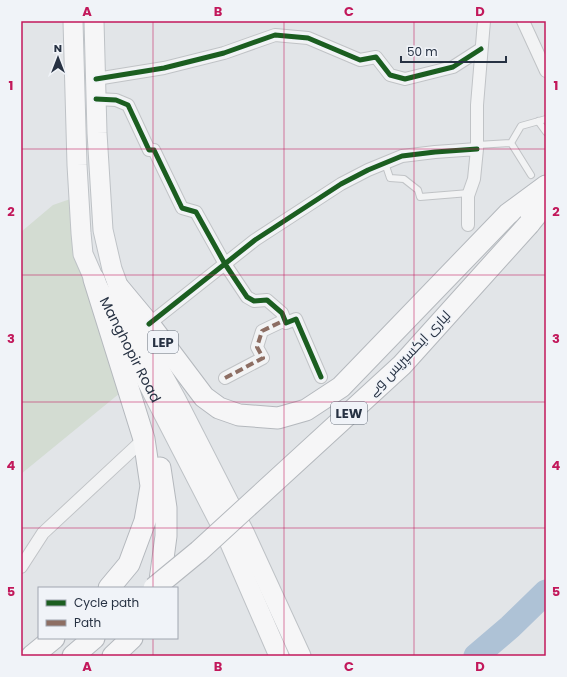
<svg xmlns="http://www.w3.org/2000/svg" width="567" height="677" viewBox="0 0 567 677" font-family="Poppins,Cairo,sans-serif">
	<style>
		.green { fill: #d3dcd2 }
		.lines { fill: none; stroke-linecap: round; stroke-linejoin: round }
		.river { stroke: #aec2d6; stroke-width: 25 }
		.lane-casing { stroke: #c0c3c6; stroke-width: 8 }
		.street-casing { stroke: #c0c3c6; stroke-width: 14 }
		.primary-casing { stroke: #bec2c6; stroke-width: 21 }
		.highway-casing { stroke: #b4b8bd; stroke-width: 23 }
		.lane { stroke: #f2f3f4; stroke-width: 6 }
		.street { stroke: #f2f3f4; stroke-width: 12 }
		.primary { stroke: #f6f6f7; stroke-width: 19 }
		.highway { stroke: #f6f6f7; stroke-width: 21 }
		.highway-bridge-casing { stroke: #b4b8bd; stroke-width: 23; stroke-linecap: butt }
		.highway-bridge { stroke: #f6f6f7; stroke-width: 21 }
		.quiet { stroke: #8d6e63; stroke-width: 4; stroke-dasharray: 8 4; stroke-linecap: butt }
		.cycleway-casing { stroke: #f0f3f8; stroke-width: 8 }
		.cycleway { stroke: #1b5e20; stroke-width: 5 }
		.grid { fill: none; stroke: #c2185b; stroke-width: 1; stroke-opacity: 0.55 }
		.labels { text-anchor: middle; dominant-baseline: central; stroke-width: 3; stroke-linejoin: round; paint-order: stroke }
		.shield { fill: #f0f3f8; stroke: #636c79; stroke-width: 1 }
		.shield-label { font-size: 13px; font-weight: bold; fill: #273243 }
		.street-label { font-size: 14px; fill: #273243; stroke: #f0f3f8 }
		.neatline { fill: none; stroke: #c2185b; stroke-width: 1.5 }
		.grid-label { font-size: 13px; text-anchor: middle; font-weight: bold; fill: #c2185b }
	</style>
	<rect width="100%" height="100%" fill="#e2e5e8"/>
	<path class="green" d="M79,196L83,254L131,384L21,474V232L53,205Z"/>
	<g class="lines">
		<path class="river" d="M476,656L510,627L546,592"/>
		<defs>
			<path id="lane" d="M538,121L546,132
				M511,143L531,175
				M477,145L511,143L521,126L546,119
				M385,163L390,178L404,179L418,190L420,197L469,193"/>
			<path id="street" d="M523,21L546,71
				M96,79L164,68L224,53L275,35L308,38L360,60L376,57L390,75L405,79L453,67L481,49
				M96,99L116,100L128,105L149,150H154L182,208L196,212L225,264L247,297L254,301L267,300L282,313L286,323L296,319L321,377
				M468,225V196L474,179L477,149V105L484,21
				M149,324L255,240L341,184L368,170L402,156L435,152L477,149
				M225,378L263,358L257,347L262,331L285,320
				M21,567L43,533L144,439"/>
			<g id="primary">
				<path id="s1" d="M73,21L77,165L81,233L83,254L94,279L229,541L279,656"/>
				<path d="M94,21L97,133L103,230L112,269L119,288L139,332L176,399L244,532L301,656"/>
			</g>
			<path id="highway" d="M529,224L546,203
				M94,279L144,439L151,486L145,521L129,564L109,588
				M119,288L149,324L204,397L219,408L239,415L278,418L306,410L341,387L508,214L546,186
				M159,588L166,536V508L160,468
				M32,656L54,638
				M73,656L94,638
				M113,656L132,638"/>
		</defs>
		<use href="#lane" class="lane-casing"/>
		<use href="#street" class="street-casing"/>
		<use href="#primary" class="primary-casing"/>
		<use href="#highway" class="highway-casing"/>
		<use href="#lane" class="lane"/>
		<use href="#street" class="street"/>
		<use href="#primary" class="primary"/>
		<use href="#highway" class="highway"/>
		<defs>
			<path id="highway-bridge" d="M154,588L199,551L402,365L529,224"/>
		</defs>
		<use href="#highway-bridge" class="highway-bridge-casing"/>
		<use href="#highway-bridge" class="highway-bridge"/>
		<path class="quiet" d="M225,378L263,358L257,347L262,331L285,320"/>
		<defs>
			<path id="cycleway" d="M96,79L164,68L224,53L275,35L308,38L360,60L376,57L390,75L405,79L453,67L481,49
				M96,99L116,100L128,105L149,150H154L182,208L196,212L225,264L247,297L254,301L267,300L282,313L286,323L296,319L321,377
				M149,324L255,240L341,184L368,170L402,156L435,152L477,149"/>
		</defs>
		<use href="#cycleway" class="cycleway-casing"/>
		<use href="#cycleway" class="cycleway"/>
	</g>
	<path class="grid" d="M153,21V588M284,21V656M414,21V656M21,149H546M21,275H546M21,402H546M21,528H546M153,638V656"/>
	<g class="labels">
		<g class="shield">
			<rect x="148" y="331" width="30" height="22" rx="3"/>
			<rect x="331" y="402" width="36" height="22" rx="3"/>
		</g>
		<g class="shield-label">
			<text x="163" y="342">LEP</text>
			<text x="349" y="413">LEW</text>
		</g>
		<g class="street-label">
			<text stroke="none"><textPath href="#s1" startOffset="340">Manghopir Road</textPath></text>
			<text transform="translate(409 353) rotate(-46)">لیاری ایکسپریس وے</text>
		</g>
	</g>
	<rect width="567" height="677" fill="none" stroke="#f0f3f8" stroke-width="44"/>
	<rect x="38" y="587" width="140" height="52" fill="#f0f3f8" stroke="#a0a6b0"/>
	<rect x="46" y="600" width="20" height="6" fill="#1b5e20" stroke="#a0a6b0"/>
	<text x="74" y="607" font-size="12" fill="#273243">Cycle path</text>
	<rect x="46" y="620" width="20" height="6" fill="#8d6e63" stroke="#a0a6b0"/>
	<text x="74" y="627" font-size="12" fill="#273243">Path</text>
	<g transform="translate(58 58)" stroke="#f0f3f8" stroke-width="3" paint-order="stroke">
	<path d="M0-3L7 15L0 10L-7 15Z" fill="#273243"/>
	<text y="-6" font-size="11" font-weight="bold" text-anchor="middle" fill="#273243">N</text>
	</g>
	<path d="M401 56v6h105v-6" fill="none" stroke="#273243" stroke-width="2"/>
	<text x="407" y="56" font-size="12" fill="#273243" stroke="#f0f3f8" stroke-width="3" paint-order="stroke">50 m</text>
	<rect x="22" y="22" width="523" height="633" class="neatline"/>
	<g class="grid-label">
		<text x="87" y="16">A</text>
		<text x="218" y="16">B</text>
		<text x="349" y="16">C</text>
		<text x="480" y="16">D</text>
		<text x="11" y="90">1</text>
		<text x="556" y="90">1</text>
		<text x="11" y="216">2</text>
		<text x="556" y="216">2</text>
		<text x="11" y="343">3</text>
		<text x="556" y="343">3</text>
		<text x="11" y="470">4</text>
		<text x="556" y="470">4</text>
		<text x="11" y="596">5</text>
		<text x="556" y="596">5</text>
		<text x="87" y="671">A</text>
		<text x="218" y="671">B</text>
		<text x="349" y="671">C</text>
		<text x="480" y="671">D</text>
	</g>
</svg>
